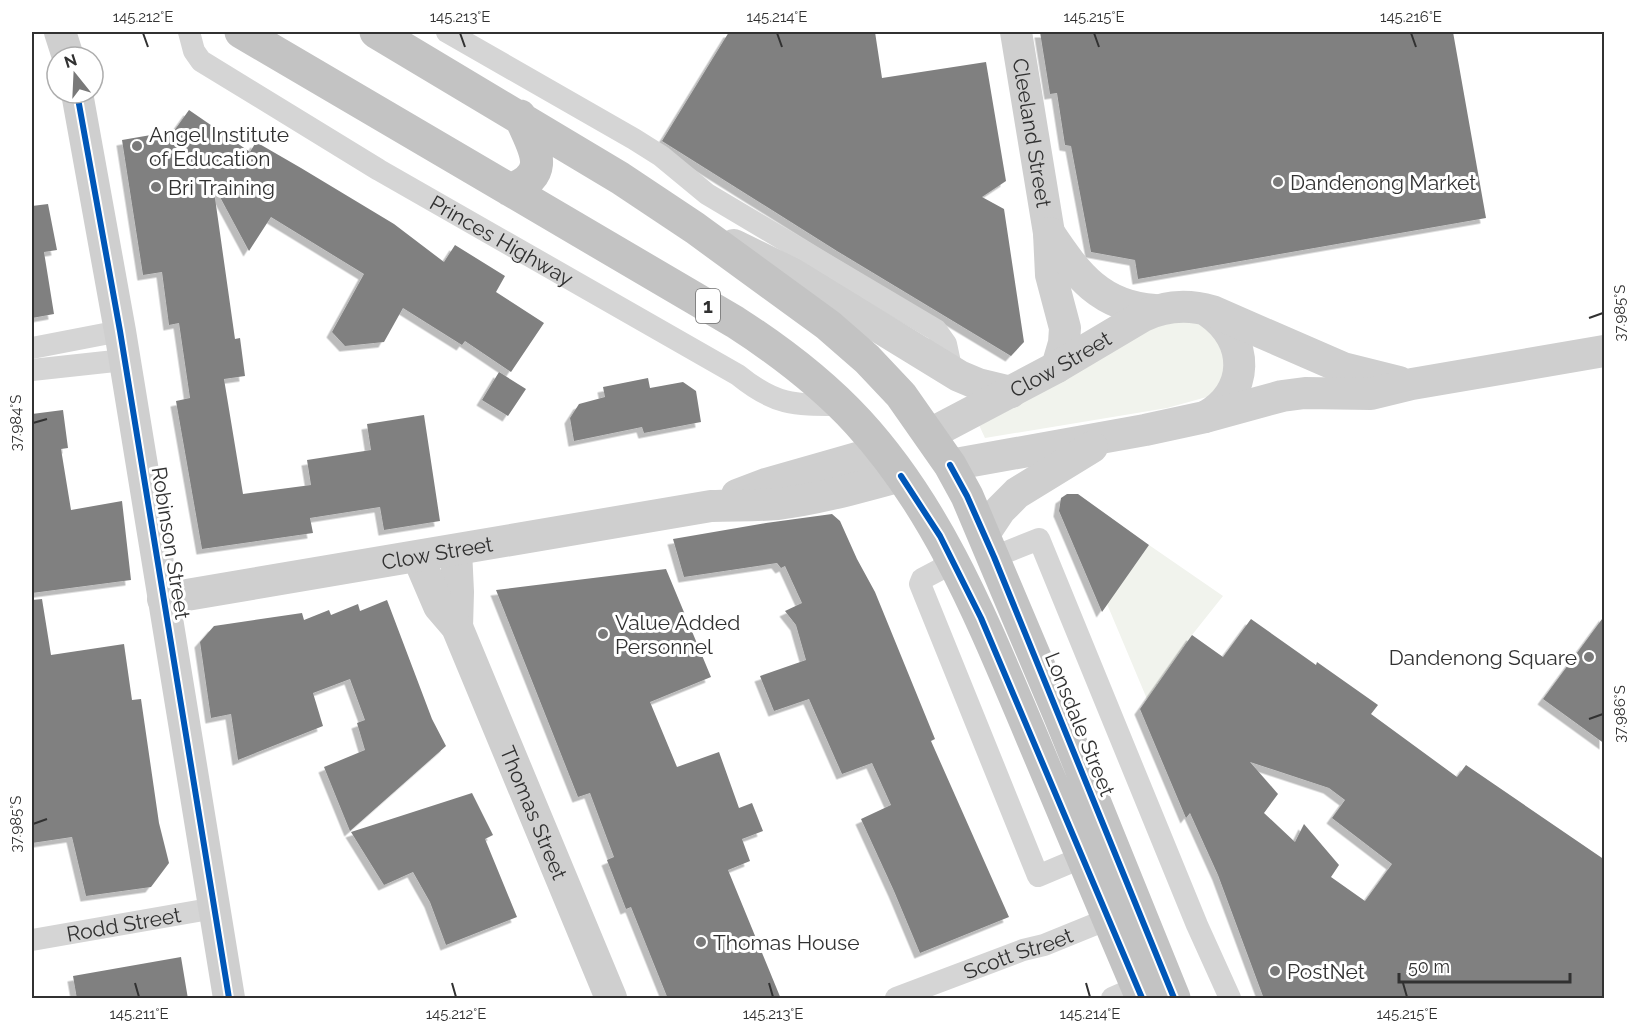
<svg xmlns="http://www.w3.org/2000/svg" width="1636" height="1030" viewBox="0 0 1636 1030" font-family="Raleway,sans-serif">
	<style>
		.green { fill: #f1f3ed }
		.building { fill: #808080; fill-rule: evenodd; filter: url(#shadow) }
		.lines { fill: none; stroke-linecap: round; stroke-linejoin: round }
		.street { stroke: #d5d5d5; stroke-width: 22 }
		.secondary { stroke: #cfcfcf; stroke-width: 32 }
		.highway { stroke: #c3c3c3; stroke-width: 33 }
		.cycleway-casing { stroke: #fff; stroke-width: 10 }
		.cycleway { stroke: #0057b8; stroke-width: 6 }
		.ticks { fill: none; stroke: #313131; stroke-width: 2 }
		.poi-dot { fill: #797979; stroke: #fff; stroke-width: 2 }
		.labels { text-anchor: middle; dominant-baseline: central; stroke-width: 6; stroke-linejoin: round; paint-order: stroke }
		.shield { fill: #fff; stroke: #6f6f6f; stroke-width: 1.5 }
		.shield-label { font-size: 20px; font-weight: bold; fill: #313131 }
		.street-label { font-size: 21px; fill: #313131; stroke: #fff }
		.poi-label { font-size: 21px; fill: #313131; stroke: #fff; text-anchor: start }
		.neatline { fill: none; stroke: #313131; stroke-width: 2 }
		.ticks-label { font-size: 15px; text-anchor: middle; fill: #313131 }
	</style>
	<defs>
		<filter id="shadow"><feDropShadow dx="-5.5" dy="5.5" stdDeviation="0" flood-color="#0004"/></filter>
	</defs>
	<rect width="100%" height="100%" fill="#fff"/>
	<path class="green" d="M1164,321L1204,322L1230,361L1214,395L1167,408L985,438L979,425Z
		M1149,545L1223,596L1192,635L1147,699L1107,604Z"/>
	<path class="building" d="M729,32H875L882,78L986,62L1006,181L982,197L1004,209L1024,342L1011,356L837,251L662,141Z
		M1040,32H1453L1486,218L1138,279L1135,260L1091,252L1071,146L1065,145L1057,93L1050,94Z
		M189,110L250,152L256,142L301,168L394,224L444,262L455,245L505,276L496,292L544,323L511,372L465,341L462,345L403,308L384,342L345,346L332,332L364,274L271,217L249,251L213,184L235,339L240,338L245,376L224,379L243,494L311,485L307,460L371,450L367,424L424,415L440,521L384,530L380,507L310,518L313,533L202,549L176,401L190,398L179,323L169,325L162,272L143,275L122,140L174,131Z
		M48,204L57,250L44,252L54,314L32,318V206Z
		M499,372L526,389L508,416L482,400Z
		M648,378L650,388L683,382L696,391L701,422L644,433L642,427L574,441L570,418L579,404L605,397L603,387Z
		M63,410L68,448L61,449L71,510L122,501L131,580L32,593V414Z
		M1067,494H1078L1149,545L1102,612L1059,511L1061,498Z
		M832,514L840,521L857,559L875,592L935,739L931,741L1009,917L920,953L894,891L861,819L891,805L872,763L842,774L809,699L774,711L760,676L806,660L796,625L785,611L802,603L785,566L781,568L777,563L684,577L673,539L766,523Z
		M666,569L711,677L650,702L677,767L719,752L739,808L752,803L763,831L742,839L750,861L728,870L781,999H668L631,907L626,909L607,860L614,857L590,793L578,797L496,590Z
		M42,599L51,655L124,644L132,700L141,699L159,823L169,863L151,887L86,896L72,837L32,843V600Z
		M387,600L432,719L446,746L350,831L324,767L365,750L357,723L365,720L350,679L313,693L323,726L238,760L231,714L211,718L200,642L214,626L302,613L304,620L329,610L331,615L358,604L360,611Z
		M1605,615V744L1543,699Z
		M1251,619L1316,665L1317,662L1378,705L1371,714L1457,777L1466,765L1605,860V999H1264L1218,875L1190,813L1186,818L1140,709L1192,635L1223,657ZM1250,762L1329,788L1345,800L1332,818L1392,864L1365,901L1331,877L1339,865L1304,824L1295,842L1264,813L1278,794Z
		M472,793L493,835L485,839L517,917L446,945L430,902L413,872L384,885L351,832Z
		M181,957L188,999H77L73,976Z"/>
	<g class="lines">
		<g class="street">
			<path id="s1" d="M189,32L194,51L201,61L379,170L738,375C776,406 795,405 841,405"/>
			<path d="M447,32L634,139L661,156L707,194L936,330L946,344L952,372"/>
			<path d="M32,348L120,331"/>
			<path d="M32,370L124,360"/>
			<path d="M950,553L941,569L922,579L920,584L1038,876L1083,857"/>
			<path d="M994,557L1039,539L1197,925L1230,998"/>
			<path id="s2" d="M32,940L215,908"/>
			<path id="s3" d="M896,998L1023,950L1044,945L1108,919"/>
			<path d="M1112,998L1137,987"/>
		</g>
		<g class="secondary">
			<path d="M60,32L68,57"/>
			<path id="s4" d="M1016,32L1049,233L1051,275L1065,328L1064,343L1057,367"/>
			<path d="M77,93L120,331L229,998"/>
			<path d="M1049,233C1077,275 1101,307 1155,310"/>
			<path d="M734,245L791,273L959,376L978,384L1011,392"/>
			<path d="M1205,417C1250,393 1250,340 1209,312"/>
			<path id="s5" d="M930,434L1057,367L1143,316C1166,305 1188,304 1212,311L1343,368L1399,382"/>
			<path d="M950,465L1145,430L1205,417L1282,396L1305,393L1371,394L1412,384L1604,351"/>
			<path d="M737,495L766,484L882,451"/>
			<path d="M984,534L1000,510L1017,493L1092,447"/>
			<path d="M456,550L458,592L457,627"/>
			<path id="s6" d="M418,557L439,606L457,627L611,998"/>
			<path id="s7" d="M163,599L711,506C733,505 755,506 777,504C819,499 860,487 901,476"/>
		</g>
		<path class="highway" d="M241,32L735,322C780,351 822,383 858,422C939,510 983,622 1029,730C1067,820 1104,909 1142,998
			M376,32L620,178L695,228L828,325L867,359L901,395L950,465L967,496L1059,714L1174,998
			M510,190C554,173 533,148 520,116"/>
		<defs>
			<path id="cycleway" d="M77,93L120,331L229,998
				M950,465L967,496L994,557L1174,998
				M901,476L940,536L981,618L1142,998"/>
		</defs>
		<use href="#cycleway" class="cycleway-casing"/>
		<use href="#cycleway" class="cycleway"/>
	</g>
	<path class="ticks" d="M143,33L148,47M460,33L465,47M777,33L782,47M1094,33L1099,47M1411,33L1416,47M1589,318L1603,313M33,423L47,419M1589,719L1603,714M33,824L47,819M135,983L139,997M452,983L456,997M769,983L773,997M1086,983L1090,997M1403,983L1407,997"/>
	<g class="poi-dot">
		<circle cx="137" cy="146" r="6"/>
		<circle cx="1278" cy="182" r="6"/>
		<circle cx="156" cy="187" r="6"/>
		<circle cx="603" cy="634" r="6"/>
		<circle cx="1589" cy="657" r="6"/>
		<circle cx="701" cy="942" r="6"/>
		<circle cx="1275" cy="971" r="6"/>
	</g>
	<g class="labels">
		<rect class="shield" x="696" y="289" width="24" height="34" rx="4.5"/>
		<g class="shield-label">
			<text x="708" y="306">1</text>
		</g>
		<g class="street-label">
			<text stroke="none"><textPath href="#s4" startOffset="102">Cleeland Street</textPath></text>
			<text stroke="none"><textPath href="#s1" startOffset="382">Princes Highway</textPath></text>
			<text stroke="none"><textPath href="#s5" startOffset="148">Clow Street</textPath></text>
			<text transform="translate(171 543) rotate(81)">Robinson Street</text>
			<text stroke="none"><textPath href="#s7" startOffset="278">Clow Street</textPath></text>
			<text transform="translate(1080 724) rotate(68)">Lonsdale Street</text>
			<text stroke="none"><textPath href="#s6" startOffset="282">Thomas Street</textPath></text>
			<text stroke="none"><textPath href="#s2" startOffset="93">Rodd Street</textPath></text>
			<text stroke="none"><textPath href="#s3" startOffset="130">Scott Street</textPath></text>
		</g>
		<g class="poi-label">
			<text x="149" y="134">Angel Institute<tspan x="149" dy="24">of Education</tspan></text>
			<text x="1290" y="182">Dandenong Market</text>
			<text x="168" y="187">Bri Training</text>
			<text x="615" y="622">Value Added<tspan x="615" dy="24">Personnel</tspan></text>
			<text x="1577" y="657" text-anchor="end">Dandenong Square</text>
			<text x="713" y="942">Thomas House</text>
			<text x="1287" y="971">PostNet</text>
		</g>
	</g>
	<rect width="1636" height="1030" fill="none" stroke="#ffffff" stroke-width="66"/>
	<g transform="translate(75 75) rotate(342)"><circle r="28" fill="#ffffff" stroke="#adadad" stroke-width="1.5"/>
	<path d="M0-4.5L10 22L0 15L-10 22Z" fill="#797979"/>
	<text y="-9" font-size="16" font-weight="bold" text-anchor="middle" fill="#313131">N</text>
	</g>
	<path d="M1399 973v9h171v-9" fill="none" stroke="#313131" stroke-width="3"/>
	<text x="1408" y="973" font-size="18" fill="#313131" stroke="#ffffff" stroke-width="4.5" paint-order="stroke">50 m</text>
	<rect x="33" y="33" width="1570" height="964" class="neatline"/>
	<g class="ticks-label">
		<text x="143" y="22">145.212°E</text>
		<text x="460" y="22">145.213°E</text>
		<text x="777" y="22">145.214°E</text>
		<text x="1094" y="22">145.215°E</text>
		<text x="1411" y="22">145.216°E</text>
		<text transform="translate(1620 313) rotate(-90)" y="5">37.985°S</text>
		<text transform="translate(16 423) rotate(-90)" y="5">37.984°S</text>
		<text transform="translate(1620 714) rotate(-90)" y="5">37.986°S</text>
		<text transform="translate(16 824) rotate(-90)" y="5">37.985°S</text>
		<text x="139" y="1019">145.211°E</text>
		<text x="456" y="1019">145.212°E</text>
		<text x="773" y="1019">145.213°E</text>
		<text x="1090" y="1019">145.214°E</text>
		<text x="1407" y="1019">145.215°E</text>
	</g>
</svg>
